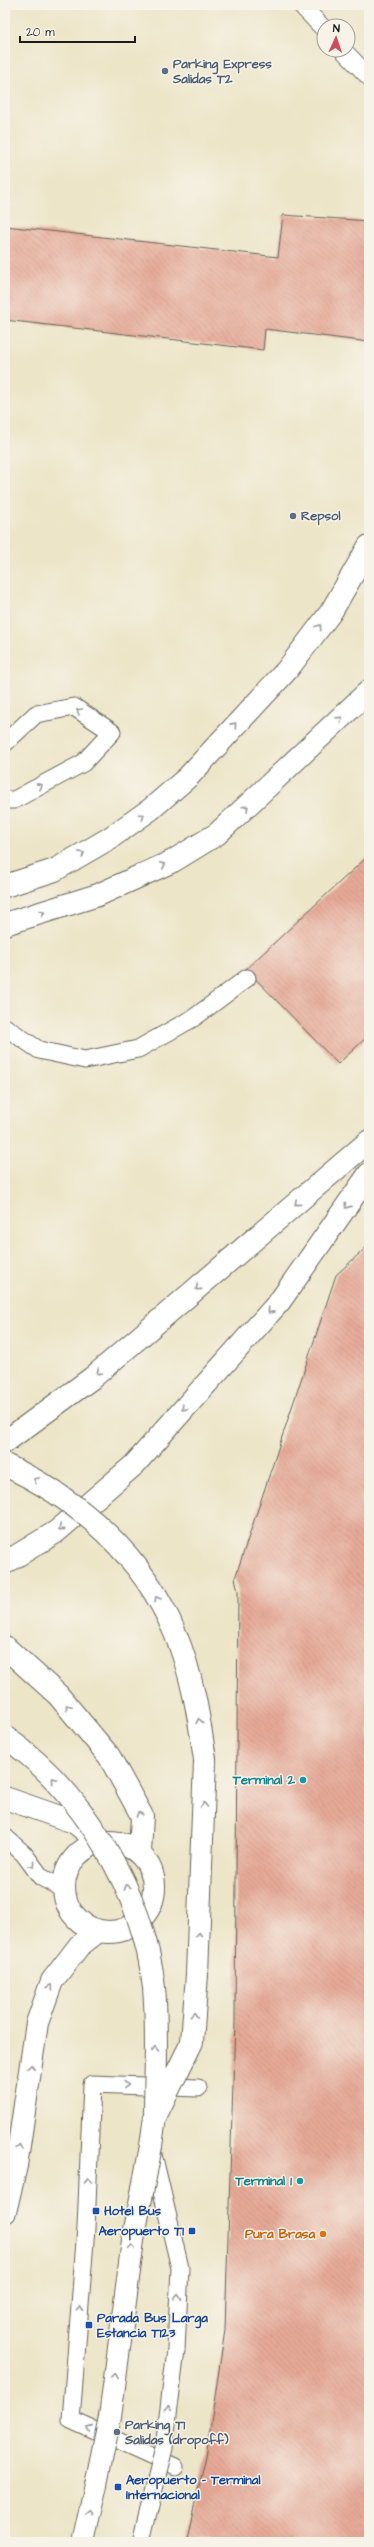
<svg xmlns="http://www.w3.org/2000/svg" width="374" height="2547" viewBox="0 0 374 2547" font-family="'Architects Daughter',sans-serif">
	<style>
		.building { fill: url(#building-back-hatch) }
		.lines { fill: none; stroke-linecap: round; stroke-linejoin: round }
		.service-casing { stroke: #656258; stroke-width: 19 }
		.tertiary-casing { stroke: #656258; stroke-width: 24 }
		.service { stroke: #fff; stroke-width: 17 }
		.tertiary { stroke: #fff; stroke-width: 22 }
		.service-bridge-casing { stroke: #656258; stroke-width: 19; stroke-linecap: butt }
		.tertiary-bridge-casing { stroke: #656258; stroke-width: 24; stroke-linecap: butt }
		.service-bridge { stroke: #fff; stroke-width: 17 }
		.tertiary-bridge { stroke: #fff; stroke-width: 22 }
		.oneway { stroke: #999 }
		.service-dot { fill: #5c6f8a; stroke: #f7f3e8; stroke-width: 1.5 }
		.culture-dot { fill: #0f9aa8; stroke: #f7f3e8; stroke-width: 1.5 }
		.transit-dot { fill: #1a4fb4; stroke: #f7f3e8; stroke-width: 1.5 }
		.food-dot { fill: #e8710a; stroke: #f7f3e8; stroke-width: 1.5 }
		.labels { text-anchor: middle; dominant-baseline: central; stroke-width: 3; stroke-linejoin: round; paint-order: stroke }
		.service-label { font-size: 13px; font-weight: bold; fill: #4e5e75; stroke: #f7f3e8; text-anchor: start }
		.culture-label { font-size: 13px; font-weight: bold; fill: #0d838f; stroke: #f7f3e8; text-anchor: end }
		.transit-label { font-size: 13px; font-weight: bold; fill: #164399; stroke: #f7f3e8; text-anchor: start }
		.food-label { font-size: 13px; font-weight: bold; fill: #c56008; stroke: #f7f3e8; text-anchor: end }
	</style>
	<defs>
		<pattern id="building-back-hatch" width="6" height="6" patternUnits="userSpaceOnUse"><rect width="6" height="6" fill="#e6a997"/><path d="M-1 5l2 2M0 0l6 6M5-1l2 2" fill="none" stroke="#c59182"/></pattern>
	</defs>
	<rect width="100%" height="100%" fill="#f7f3e8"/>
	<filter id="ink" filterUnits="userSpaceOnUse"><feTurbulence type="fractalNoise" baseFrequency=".025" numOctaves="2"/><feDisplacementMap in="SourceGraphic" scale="8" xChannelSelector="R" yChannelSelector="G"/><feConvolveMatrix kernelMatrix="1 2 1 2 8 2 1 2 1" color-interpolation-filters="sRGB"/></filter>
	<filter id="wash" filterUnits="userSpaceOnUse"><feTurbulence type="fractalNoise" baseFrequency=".012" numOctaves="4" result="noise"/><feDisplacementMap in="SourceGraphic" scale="16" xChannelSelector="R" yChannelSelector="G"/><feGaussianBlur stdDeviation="0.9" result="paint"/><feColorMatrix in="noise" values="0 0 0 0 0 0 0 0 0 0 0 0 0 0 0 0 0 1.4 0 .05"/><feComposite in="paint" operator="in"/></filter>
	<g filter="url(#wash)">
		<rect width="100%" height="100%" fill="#ece5c8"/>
		<g id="blocks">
			<path class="building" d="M283,215L369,221V342L265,329L263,350L5,320V226L278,257Z
				M369,855V1035L338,1064L246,969Z
				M369,1245V2542H186L206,2456L225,2330L235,2022L238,1591L235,1578L336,1275Z"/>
		</g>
	</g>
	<g filter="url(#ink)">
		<use href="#blocks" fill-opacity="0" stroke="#656258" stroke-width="1"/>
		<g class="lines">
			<defs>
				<path id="service" d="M301,5L324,29
					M343,50L369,77
					M5,743L36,714L74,707L112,732L83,763L14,800H5
					M5,1027L39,1050L85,1060L138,1049L195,1017L247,978
					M5,1837L24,1854L41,1877L63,1889
					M152,2150L180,2268L176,2350
					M175,2467L71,2420L86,2228L92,2084L198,2088"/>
				<path id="tertiary" d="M5,886L55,870L110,838L151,809L188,777L287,670L331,612L369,546
					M5,924L98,895L173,861L217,834L369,691
					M5,1442L92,1378L369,1141
					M5,1563L56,1532L134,1465L280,1301L369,1174
					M5,1647L58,1695L109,1756L142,1816L140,1852
					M5,1798L74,1822L99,1842
					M64 1887a45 45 0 1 1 90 0a45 45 0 1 1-90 0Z
					M197,1974L205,1760
					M151,2146L155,2116
					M5,2212L16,2166L37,2023L52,1981L79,1946L97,1932
					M83,2542L96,2484"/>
			</defs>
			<use href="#service" class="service-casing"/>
			<use href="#tertiary" class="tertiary-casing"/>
			<use href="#service" class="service"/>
			<use href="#tertiary" class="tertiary"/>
			<defs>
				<path id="service-bridge" d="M141,2542L164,2448L176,2350"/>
				<path id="tertiary-bridge" d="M5,1465C79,1499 144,1557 175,1633C192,1673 199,1717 205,1760
					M5,1737C83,1791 144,1893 154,1988C158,2030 155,2074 155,2116
					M157,2113L192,2042L197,1974
					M96,2484L110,2417L133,2240L151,2146"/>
			</defs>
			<use href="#service-bridge" class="service-bridge-casing"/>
			<use href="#tertiary-bridge" class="tertiary-bridge-casing"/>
			<use href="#service-bridge" class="service-bridge"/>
			<use href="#tertiary-bridge" class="tertiary-bridge"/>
		</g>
		<defs><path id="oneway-chevron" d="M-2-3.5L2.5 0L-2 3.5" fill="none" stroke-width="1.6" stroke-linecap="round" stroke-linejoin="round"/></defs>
		<g class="oneway">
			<use href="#oneway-chevron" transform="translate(319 627) rotate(-53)"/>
			<use href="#oneway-chevron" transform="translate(79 711) rotate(-150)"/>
			<use href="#oneway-chevron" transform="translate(340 719) rotate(-44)"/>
			<use href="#oneway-chevron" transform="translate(234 725) rotate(-48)"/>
			<use href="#oneway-chevron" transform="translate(40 786) rotate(-28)"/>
			<use href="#oneway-chevron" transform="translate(246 808) rotate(-42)"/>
			<use href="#oneway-chevron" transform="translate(142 816) rotate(-35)"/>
			<use href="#oneway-chevron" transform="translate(82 854) rotate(-30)"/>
			<use href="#oneway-chevron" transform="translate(163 865) rotate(-25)"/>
			<use href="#oneway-chevron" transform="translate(42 913) rotate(-18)"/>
			<use href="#oneway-chevron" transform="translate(297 1203) rotate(139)"/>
			<use href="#oneway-chevron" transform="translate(347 1206) rotate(125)"/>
			<use href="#oneway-chevron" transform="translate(198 1288) rotate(140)"/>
			<use href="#oneway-chevron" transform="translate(270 1311) rotate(132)"/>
			<use href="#oneway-chevron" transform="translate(99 1372) rotate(140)"/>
			<use href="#oneway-chevron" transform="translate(184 1408) rotate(132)"/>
			<use href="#oneway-chevron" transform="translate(36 1480) rotate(-150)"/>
			<use href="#oneway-chevron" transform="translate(61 1528) rotate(140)"/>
			<use href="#oneway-chevron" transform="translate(157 1599) rotate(-119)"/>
			<use href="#oneway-chevron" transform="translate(68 1707) rotate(-130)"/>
			<use href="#oneway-chevron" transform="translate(199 1721) rotate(-99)"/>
			<use href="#oneway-chevron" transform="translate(54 1780) rotate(-131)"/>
			<use href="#oneway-chevron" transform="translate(204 1805) rotate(-89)"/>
			<use href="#oneway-chevron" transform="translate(139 1814) rotate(-109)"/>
			<use href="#oneway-chevron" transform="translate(32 1865) rotate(52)"/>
			<use href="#oneway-chevron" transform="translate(127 1887) rotate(-110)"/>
			<use href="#oneway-chevron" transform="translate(199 1935) rotate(-87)"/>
			<use href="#oneway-chevron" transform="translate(50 1987) rotate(-70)"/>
			<use href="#oneway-chevron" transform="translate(194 2015) rotate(-86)"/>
			<use href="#oneway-chevron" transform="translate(155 2049) rotate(-91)"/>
			<use href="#oneway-chevron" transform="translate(31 2067) rotate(-82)"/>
			<use href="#oneway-chevron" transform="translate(126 2085) rotate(2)"/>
			<use href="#oneway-chevron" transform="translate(19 2147) rotate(-81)"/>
			<use href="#oneway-chevron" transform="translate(88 2180) rotate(-88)"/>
			<use href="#oneway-chevron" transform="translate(132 2247) rotate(-83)"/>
			<use href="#oneway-chevron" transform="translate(178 2297) rotate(-87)"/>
			<use href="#oneway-chevron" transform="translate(80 2309) rotate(-86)"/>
			<use href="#oneway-chevron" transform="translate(115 2376) rotate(-82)"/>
			<use href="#oneway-chevron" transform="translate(168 2408) rotate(-83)"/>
			<use href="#oneway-chevron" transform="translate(89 2428) rotate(-156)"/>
			<use href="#oneway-chevron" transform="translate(90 2513) rotate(-78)"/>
		</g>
	</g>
	<g class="service-dot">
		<circle cx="165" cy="71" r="4"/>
		<circle cx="293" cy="516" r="4"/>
		<circle cx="117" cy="2432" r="4"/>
	</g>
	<g class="culture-dot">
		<circle cx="303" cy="1780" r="4"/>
		<circle cx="300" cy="2181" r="4"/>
	</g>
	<g class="transit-dot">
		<rect x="92" y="2207" width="8" height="8" rx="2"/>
		<rect x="188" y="2227" width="8" height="8" rx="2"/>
		<rect x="85" y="2321" width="8" height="8" rx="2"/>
		<rect x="114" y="2483" width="8" height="8" rx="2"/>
	</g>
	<circle class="food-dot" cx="323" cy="2234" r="4"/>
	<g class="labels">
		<g class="service-label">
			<text x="173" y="64">Parking Express<tspan x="173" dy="15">Salidas T2</tspan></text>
			<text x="301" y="516">Repsol</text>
			<text x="125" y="2425">Parking T1<tspan x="125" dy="15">Salidas (dropoff)</tspan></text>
		</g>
		<g class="culture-label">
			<text x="295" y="1780">Terminal 2</text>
			<text x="292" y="2181">Terminal 1</text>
		</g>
		<g class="transit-label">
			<text x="104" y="2211">Hotel Bus</text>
			<text x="184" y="2231" text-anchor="end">Aeropuerto T1</text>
			<text x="97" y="2318">Parada Bus Larga<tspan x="97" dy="15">Estancia T123</tspan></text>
			<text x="126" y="2480">Aeropuerto - Terminal<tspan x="126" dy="15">Internacional</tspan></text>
		</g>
		<g class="food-label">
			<text x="315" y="2234">Pura Brasa</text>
		</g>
	</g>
	<rect width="374" height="2547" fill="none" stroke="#f7f3e8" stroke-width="20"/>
	<g transform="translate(336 38) rotate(3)"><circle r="19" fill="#f7f3e8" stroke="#9f9d96"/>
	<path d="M0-3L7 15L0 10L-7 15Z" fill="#d1495b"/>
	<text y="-6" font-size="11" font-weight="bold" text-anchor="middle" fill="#1c1c1c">N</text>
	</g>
	<path d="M20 36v6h115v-6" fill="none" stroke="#1c1c1c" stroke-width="2"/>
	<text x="26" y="36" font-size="12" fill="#1c1c1c" stroke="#f7f3e8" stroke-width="3" paint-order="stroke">20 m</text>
</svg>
